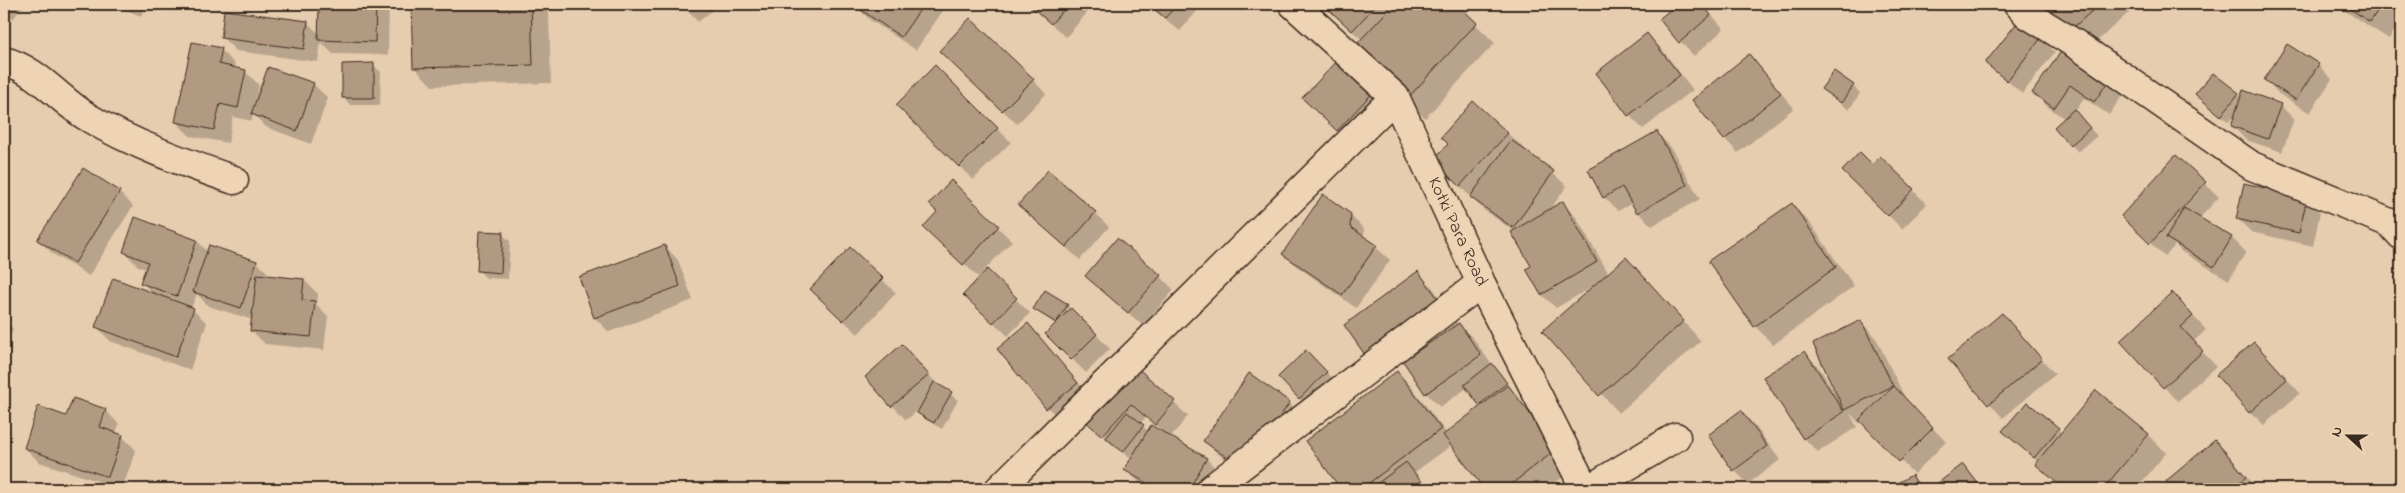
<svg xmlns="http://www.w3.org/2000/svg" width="2405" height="493" viewBox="0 0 2405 493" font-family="'Indie Flower',sans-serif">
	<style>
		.shadow { fill: #0003; fill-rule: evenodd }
		.building { fill: #b29a82; stroke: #3b2a1e }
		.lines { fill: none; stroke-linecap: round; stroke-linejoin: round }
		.minor-casing { stroke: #3b2a1e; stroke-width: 31 }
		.minor { stroke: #eed4b5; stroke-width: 28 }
		.labels { text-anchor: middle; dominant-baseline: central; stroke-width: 4; stroke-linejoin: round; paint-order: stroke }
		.street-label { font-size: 18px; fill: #3b2a1e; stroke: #eed4b5 }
	</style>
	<rect width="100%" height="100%" fill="#e7cdaf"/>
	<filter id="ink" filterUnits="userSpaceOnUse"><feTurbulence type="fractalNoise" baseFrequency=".02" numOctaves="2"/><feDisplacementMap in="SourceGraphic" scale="10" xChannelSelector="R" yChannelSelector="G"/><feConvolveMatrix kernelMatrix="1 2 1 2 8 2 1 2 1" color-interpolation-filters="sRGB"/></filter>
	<g filter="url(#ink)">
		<path class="shadow" d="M4,4H24L13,19L4,13Z
			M111,4H146L141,16Z
			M321,4H389L388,55L333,54L321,42L318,62L236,51L222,37L308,23L319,34Z
			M412,4H540L549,13L551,83L432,86L414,67Z
			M681,4H720L698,22Z
			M858,4H946L947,5L916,50L870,20L856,6Z
			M1028,4H1094V5L1066,37Z
			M1147,4H1203L1180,31Z
			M1323,4H1455L1495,43L1425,118L1372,67L1362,40Z
			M1678,4H1702L1724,29L1694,56L1660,19Z
			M1721,4H1731L1729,8Z
			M2042,4H2132L2135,7L2086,51Z
			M2334,4H2401V20L2389,39Z
			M1647,35L1661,48L1693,90L1643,129L1629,115Z
			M2041,38L2055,52L2022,94L1987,62Z
			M2067,45L2126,90L2109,115L2084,98L2075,112L2097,136L2078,152L2055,127L2065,119L2048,107L2034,93Z
			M221,50L235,64L234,69L245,71L259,85L257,93L268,68L314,85L328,98L311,144L266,127L253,114L252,121L233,117L228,143L190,136L176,122Z
			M1749,55L1794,108L1738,153L1725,139Z
			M1343,57L1390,102L1351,144L1318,112Z
			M373,65L381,72L380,105H350L343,97Z
			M955,65L1033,80L1046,94L1017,124Z
			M2318,65L2332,79L2310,113L2279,94L2266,80Z
			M935,67L1011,142L973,180L898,105Z
			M2213,74L2242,98L2280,105L2294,119L2282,152L2246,140L2232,126L2236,113L2229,122L2204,102Z
			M1853,86L1860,93L1849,110L1822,89Z
			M1473,103L1567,186L1549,211L1562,203L1576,217L1609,274L1626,258L1701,341L1619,413L1544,331L1592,287L1556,308L1542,295L1533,267L1514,231L1485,211L1434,161L1449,144Z
			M1656,132L1670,146L1700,199L1652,226L1638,212L1633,203L1618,211L1604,197Z
			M2177,157L2219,197L2199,219L2232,238L2246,252L2229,280L2182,252L2175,245L2165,257L2136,230Z
			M1880,158L1927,204L1902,229L1844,171L1872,166Z
			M83,170L119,192L133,206L89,276L53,254L39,240Z
			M951,182L1012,241L978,277L939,240V213Z
			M2306,199L2320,213L2313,246L2251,232L2237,218Z
			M1792,205L1810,223L1854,286L1773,345L1755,326Z
			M1095,213L1109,227L1080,260L1034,219Z
			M1350,215L1364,229V237L1390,260L1356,308L1298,267L1284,253Z
			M136,219L197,241L208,252L257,262L271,276L304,280L318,294L317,305L328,316L324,350L265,344L251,330L253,320L208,306L197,294L191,308L207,323L190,370L110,341L97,327L153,294L142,282L146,269L138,266L124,252Z
			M502,234L510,241L508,279L486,278L479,271Z
			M665,246L678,260L693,300L609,332L595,318L580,278Z
			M850,248L896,293L858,334L825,303Z
			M987,271L1030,313L1008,336L979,309Z
			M1418,273L1432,287L1459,325L1473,338L1492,365L1575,468L1547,489H1485L1452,445L1415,472L1430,489H1343L1307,441L1397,372L1411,386L1447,434L1483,406L1467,388L1440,407L1426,393L1404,361L1385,375L1371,361Z
			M1087,276H1160L1174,290L1143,326Z
			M1067,305L1110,349L1086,373L1047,334L1057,325L1035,309Z
			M2186,308L2206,330L2193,342L2216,366L2178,401L2164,387Z
			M2002,315L2055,374L2003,418L1950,359Z
			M4,319L13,329L4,351Z
			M1861,322L1875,336L1906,400L1946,442L1914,474L1862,422L1859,423L1850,413L1857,427L1818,452L1804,438V353L1818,366L1837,395Z
			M1028,325L1091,397L1061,422L999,350Z
			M2254,343L2300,393L2264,425L2250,412Z
			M902,346L939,386L958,400L942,429L926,420L918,413L921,408L906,420L867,377Z
			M1306,352L1334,380L1307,406L1280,377Z
			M1133,365L1188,416L1170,438L1207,459L1220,473L1211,489H1149L1140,483L1126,470L1132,459L1118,448L1117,449L1086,420ZM1146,417L1163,432H1149L1140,424Z
			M4,397L8,402L4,413Z
			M1289,403L1303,416L1273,460L1264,454L1250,476L1218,454L1204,441Z
			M2027,403L2062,433L2148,435L2166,453L2136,489H2063L2037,464L2038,462L2004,431Z
			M105,410L119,424L116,434L122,436L136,450L122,489L39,462L25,448L67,417Z
			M1741,412L1755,426L1780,460L1748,484L1734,470L1709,436Z
			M2215,441L2229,455L2257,489H2174L2167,482Z
			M1963,465L1983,489H1932Z
			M1912,476L1925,489H1889Z"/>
		<path class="building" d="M319,4H376L375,42L318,40Z
			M411,4H531L533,65L413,68Z
			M856,4H924L901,37L855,6Z
			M1028,4H1069L1051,24Z
			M1148,4H1178L1165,18Z
			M1323,4H1377L1352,31Z
			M1394,4H1457L1477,23L1406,100L1352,49Z
			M1677,4H1702L1711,15L1679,43L1659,19Z
			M2041,4H2100L2067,33Z
			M2343,4H2382L2370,22Z
			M224,10L308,21L304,49L221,38Z
			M970,18L1034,79L1002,111L939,51Z
			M2020,19L2042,37L2007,81L1985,63Z
			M1647,33L1680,75L1628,116L1596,73Z
			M192,42L222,48L219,64L246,70L238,108L220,104L214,130L175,122Z
			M2067,43L2113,75L2094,102L2070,85L2054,108L2032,93Z
			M2287,44L2319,64L2296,100L2264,80Z
			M1749,54L1781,93L1724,140L1692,100Z
			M1343,55L1377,88L1337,131L1302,98Z
			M374,63V98H342V64Z
			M935,65L998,128L959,167L896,105Z
			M268,67L314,83L297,131L251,114Z
			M2401,69V85L2394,80Z
			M1834,71L1854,85L1841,103L1821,89Z
			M2213,73L2239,93L2221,116L2195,94Z
			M2243,90L2281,104L2268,139L2231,126Z
			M1473,101L1508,133L1460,186L1432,161L1448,144L1441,137Z
			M2074,109L2090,128L2070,146L2054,127Z
			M1657,131L1687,185L1637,213L1622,187L1603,198L1588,170Z
			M1511,140L1554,171L1513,228L1470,197Z
			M1860,152L1872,164L1880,156L1914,189L1888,216L1842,171Z
			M2176,155L2206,182L2150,244L2121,216Z
			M83,168L120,191L75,263L37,240Z
			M1048,170L1096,212L1066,247L1018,205Z
			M951,180L999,226L963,265L923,227L937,212L929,204Z
			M2244,183L2307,198L2299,233L2236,219Z
			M1323,194L1351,214L1350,227L1377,245L1342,295L1282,254Z
			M1563,201L1597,262L1541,295L1526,269L1531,266L1511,232Z
			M1792,203L1836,267L1754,327L1708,261Z
			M2184,208L2232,237L2214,267L2166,238Z
			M135,217L197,240L177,296L140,283L148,262L123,252Z
			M479,231L503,232L501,273L477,271Z
			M1117,238L1161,275L1128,313L1085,276Z
			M209,245L257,261L241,308L193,292Z
			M665,245L680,286L594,318L579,277Z
			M850,247L883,278L843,321L810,289Z
			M1626,257L1684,321L1599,396L1542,331Z
			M987,269L1017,298L993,323L963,295Z
			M1418,271L1445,308L1370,362L1344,325Z
			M257,274L304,279L302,300L315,301L311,337L250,331Z
			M113,278L194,308L176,357L95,327Z
			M1045,290L1068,304L1056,323L1033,309Z
			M2172,292L2193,316L2181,327L2203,351L2163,388L2120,341Z
			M1071,308L1097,334L1071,360L1045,334Z
			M2002,313L2042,359L1988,405L1948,359Z
			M1861,320L1893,386L1844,410L1813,344Z
			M1028,323L1078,383L1046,409L997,349Z
			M1459,323L1481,355L1425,394L1403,361Z
			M2254,342L2287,379L2249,413L2216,375Z
			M902,344L929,375L891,407L865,377Z
			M1306,350L1327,372L1299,399L1278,377Z
			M1805,351L1844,412L1803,439L1763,377Z
			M1492,363L1507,383L1479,405L1464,385Z
			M1133,364L1175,401L1155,425L1131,404L1102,436L1084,420Z
			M1397,371L1441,429L1361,489H1341L1305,441Z
			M1249,373L1290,402L1259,447L1250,441L1235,463L1203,441Z
			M934,382L952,392L934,423L917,413Z
			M1508,385L1557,449L1505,489H1484L1443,435Z
			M1894,386L1933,428L1899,462L1859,420Z
			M2096,390L2149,434L2103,489H2064L2035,464Z
			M73,398L106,409L100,427L123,435L108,477L24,448L38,406L66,416Z
			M2027,402L2059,428L2034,458L2002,431Z
			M1741,410L1767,446L1733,471L1708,435Z
			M1127,412L1144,425L1123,452L1106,438Z
			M1151,425L1207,458L1189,489H1157L1124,470Z
			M2215,440L2246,477L2232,489H2172L2166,481Z
			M1406,462L1427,489H1370Z
			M1963,464L1980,486L1975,489H1930Z
			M1912,475L1920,489H1886Z"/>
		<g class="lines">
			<defs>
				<path id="minor" d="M1293,4L1395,97L1481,283L1585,489
					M2018,4L2027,14L2077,45L2252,166L2390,223L2401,235
					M4,61C37,69 60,101 89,118C132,144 186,163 234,180
					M999,489L1395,97
					M1211,489L1481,283
					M1589,489L1676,437"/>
			</defs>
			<use href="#minor" class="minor-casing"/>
			<use href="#minor" class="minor"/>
		</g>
	</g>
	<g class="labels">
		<g class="street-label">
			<text transform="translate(1457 232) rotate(65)">Kotki Para Road</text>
		</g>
	</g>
	<rect width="2405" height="493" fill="none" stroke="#eed4b5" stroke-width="20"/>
	<rect x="10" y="10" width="2385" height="473" fill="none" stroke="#3b2a1e" stroke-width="2" filter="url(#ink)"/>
	<g transform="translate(2348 436) rotate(291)" stroke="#eed4b5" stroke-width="4" paint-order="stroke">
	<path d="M0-4L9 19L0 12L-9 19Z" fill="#3b2a1e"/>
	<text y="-8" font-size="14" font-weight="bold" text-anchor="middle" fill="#3b2a1e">N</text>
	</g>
</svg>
